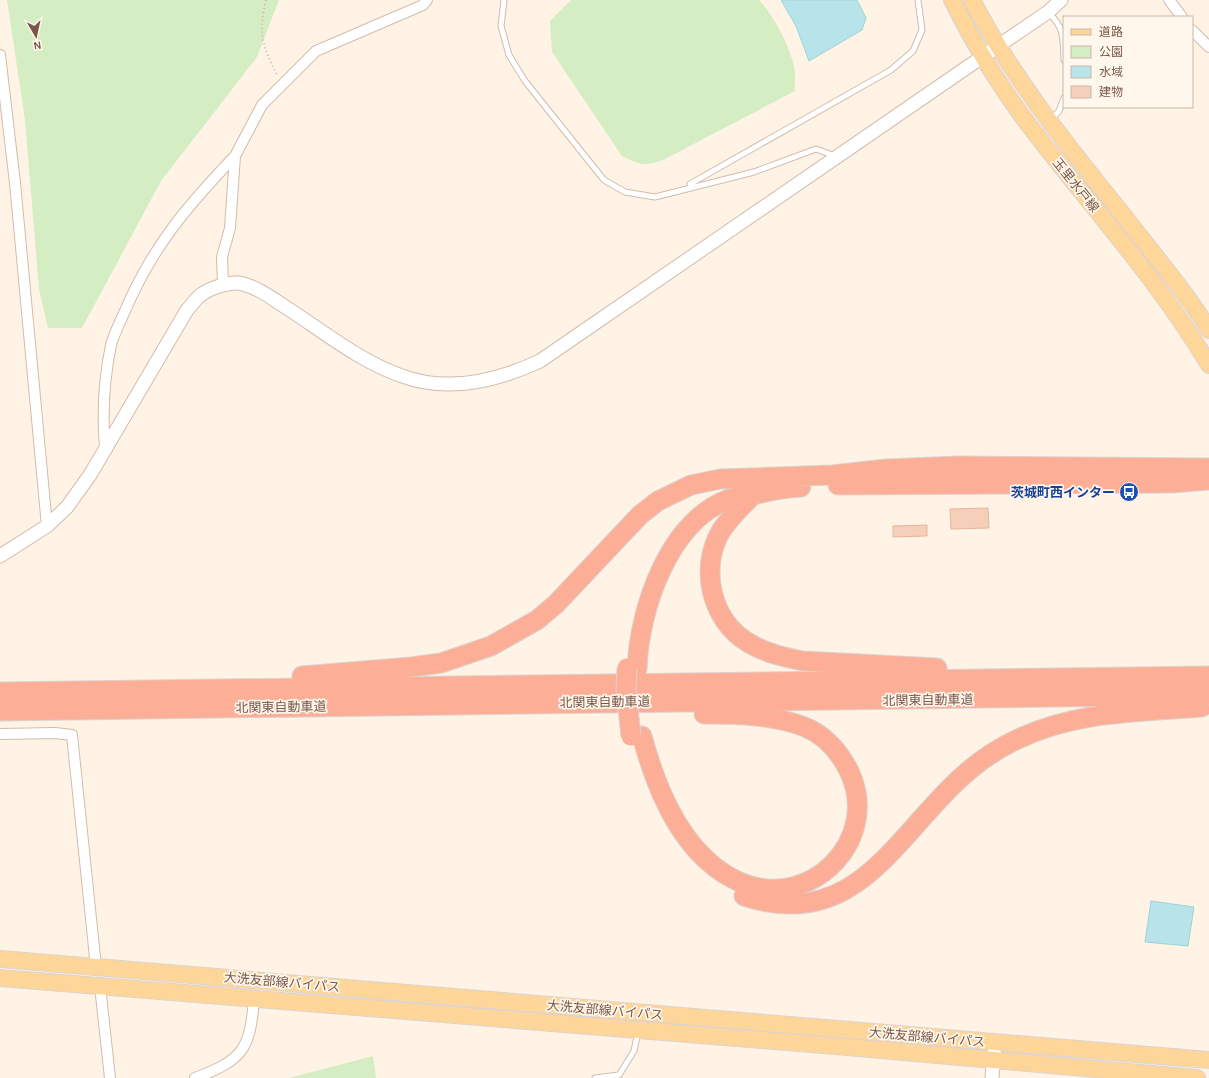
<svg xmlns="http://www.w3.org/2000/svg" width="1209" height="1078" viewBox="0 0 1209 1078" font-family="Karla,'Noto Sans JP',sans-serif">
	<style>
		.green { fill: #d5edc2 }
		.water { fill: #b7e4e9; stroke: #9dd4dc }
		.building { fill: #f5cfba; stroke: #e9b599 }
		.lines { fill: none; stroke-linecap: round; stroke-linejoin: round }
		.service-casing { stroke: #d3bcac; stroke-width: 7 }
		.minor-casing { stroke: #d3bcac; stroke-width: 12 }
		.tertiary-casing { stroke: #d3bcac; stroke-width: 15 }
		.primary-casing { stroke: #dcd3cf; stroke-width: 18 }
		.motorway-casing { stroke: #dcd3cf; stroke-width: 21 }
		.path { stroke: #dbb29d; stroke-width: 2; stroke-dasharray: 1 3; stroke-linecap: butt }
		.service { stroke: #fff; stroke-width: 5 }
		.minor { stroke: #fff; stroke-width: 10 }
		.tertiary { stroke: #fff; stroke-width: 13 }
		.primary { stroke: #ffd69a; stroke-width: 16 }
		.motorway { stroke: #fcae97; stroke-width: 19 }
		.motorway-bridge-casing { stroke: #dcd3cf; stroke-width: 21; stroke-linecap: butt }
		.motorway-bridge { stroke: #fcae97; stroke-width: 19 }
		.labels { text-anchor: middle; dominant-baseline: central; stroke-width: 3.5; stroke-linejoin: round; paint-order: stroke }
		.street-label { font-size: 13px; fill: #795748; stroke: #fff7ec }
		.transit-label { font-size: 13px; font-weight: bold; fill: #164399; stroke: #fff7ec; text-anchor: end }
	</style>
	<rect width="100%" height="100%" fill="#fef3e5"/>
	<path class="green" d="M7,0H279L257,57L161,181L82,328H48L39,289L25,120Z
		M571,0H759C774,16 789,45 794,66C796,74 794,83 795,91L665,159C646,167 640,165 622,156L552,52L550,21Z
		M373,1056L376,1078H289Z"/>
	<path class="water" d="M781,0H857L866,18L862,30L809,61L796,26Z
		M1151,901L1194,907L1188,946L1145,942Z"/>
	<path class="building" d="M988,508L989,528L951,529L950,509Z
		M927,525V536L893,537V526Z"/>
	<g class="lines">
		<defs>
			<path id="service" d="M504,0L501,26L509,55L525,81L604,180L625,192L655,197L754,172L816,149L835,156
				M1049,13C1065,29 1063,38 1064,60
				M1052,119L1059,111L1064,98
				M690,184L891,70L913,51L922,30L918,0
				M595,1078L619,1075L634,1051L638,1031"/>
			<path id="minor" d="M1169,0L1182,17
				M1192,30L1209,47
				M0,55L15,183L47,526
				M223,285L222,257L230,228L235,156L262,105L316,51L423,5L427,0
				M105,448C102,414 104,379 111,345C114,334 120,322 125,311C152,247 188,205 235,156
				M0,734L55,733L72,735L96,967
				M100,986L110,1078
				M195,1078C242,1060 250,1051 254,999"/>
			<path id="tertiary" d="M0,556L47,526L67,507L90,475L187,310C192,305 196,298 202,294C211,288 228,282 239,283C256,286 273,299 287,308C324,332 361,362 402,376C448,393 497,381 540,361L998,46L1048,12L1061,0
				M992,1078L995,1042"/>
			<path id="primary" d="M952,0C975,46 1003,92 1035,133C1094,210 1160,282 1209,365
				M972,0C1012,77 1066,144 1120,211C1150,250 1183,288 1209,330
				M0,959L1209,1060
				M0,978L847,1047L1197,1078"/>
			<path id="motorway" d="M838,485L1172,483L1209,480
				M754,494C742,506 730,517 721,531C699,568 711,621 749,643C765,653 784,657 803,661L937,668
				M637,669C639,610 668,522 729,499C737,496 745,496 753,495C769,491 784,488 801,487
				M302,676L411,667L441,663L491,646L537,620L556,604L640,515L658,501L691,485L720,479L832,475L886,469L958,466L1209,468
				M0,692L1209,676
				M0,711L1209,695
				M642,736C657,792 684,859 742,883C811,911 882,839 849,771C840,753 825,735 805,727C774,715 738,714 704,714
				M744,896C849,931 890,847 952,786C971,767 994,750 1018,739C1077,711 1139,712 1202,707"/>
		</defs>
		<use href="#service" class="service-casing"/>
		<use href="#minor" class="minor-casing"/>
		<use href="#tertiary" class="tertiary-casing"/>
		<use href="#primary" class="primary-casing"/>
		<use href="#motorway" class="motorway-casing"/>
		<path class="path" d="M266,0C258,33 262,45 277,75"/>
		<use href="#service" class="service"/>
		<use href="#minor" class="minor"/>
		<use href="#tertiary" class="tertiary"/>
		<use href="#primary" class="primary"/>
		<use href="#motorway" class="motorway"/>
		<defs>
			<path id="motorway-bridge" d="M627,668L626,690L631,736"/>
		</defs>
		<use href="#motorway-bridge" class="motorway-bridge-casing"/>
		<use href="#motorway-bridge" class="motorway-bridge"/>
	</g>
	<defs>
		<symbol id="bus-disc" viewBox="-11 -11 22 22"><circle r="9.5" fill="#1a4fb4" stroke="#fff7ec"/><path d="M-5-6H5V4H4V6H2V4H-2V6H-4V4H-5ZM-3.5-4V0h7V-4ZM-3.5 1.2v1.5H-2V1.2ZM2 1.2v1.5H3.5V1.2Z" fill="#fff"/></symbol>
	</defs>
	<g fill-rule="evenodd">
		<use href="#bus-disc" x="1118" y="481" width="22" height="22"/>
	</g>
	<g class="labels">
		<g class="street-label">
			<text transform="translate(1076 185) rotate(51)">玉里水戸線</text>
			<text transform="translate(928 700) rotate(-1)">北関東自動車道</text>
			<text transform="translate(605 702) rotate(-1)">北関東自動車道</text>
			<text transform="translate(281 707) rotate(-1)">北関東自動車道</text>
			<text transform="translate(282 982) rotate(5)">大洗友部線バイパス</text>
			<text transform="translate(605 1010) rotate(5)">大洗友部線バイパス</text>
			<text transform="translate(927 1037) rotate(5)">大洗友部線バイパス</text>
		</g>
		<g class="transit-label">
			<text x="1115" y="492">茨城町西インター</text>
		</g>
	</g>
	<rect x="1063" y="16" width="130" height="92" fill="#fff7ec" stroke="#c9b7aa"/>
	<rect x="1071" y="29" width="20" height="6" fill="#ffd69a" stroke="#c9b7aa"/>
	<text x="1099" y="36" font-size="12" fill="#795748">道路</text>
	<rect x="1071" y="46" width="20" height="12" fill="#d5edc2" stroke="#c9b7aa"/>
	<text x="1099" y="56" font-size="12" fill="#795748">公園</text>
	<rect x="1071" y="66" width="20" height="12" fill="#b7e4e9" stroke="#c9b7aa"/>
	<text x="1099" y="76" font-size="12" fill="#795748">水域</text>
	<rect x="1071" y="86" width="20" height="12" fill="#f5cfba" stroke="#c9b7aa"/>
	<text x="1099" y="96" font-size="12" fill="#795748">建物</text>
	<g transform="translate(36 36) rotate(171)" stroke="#fff7ec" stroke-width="3" paint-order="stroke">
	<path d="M0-3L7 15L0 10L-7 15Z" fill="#795748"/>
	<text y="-6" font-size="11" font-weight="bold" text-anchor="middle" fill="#795748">N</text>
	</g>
</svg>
